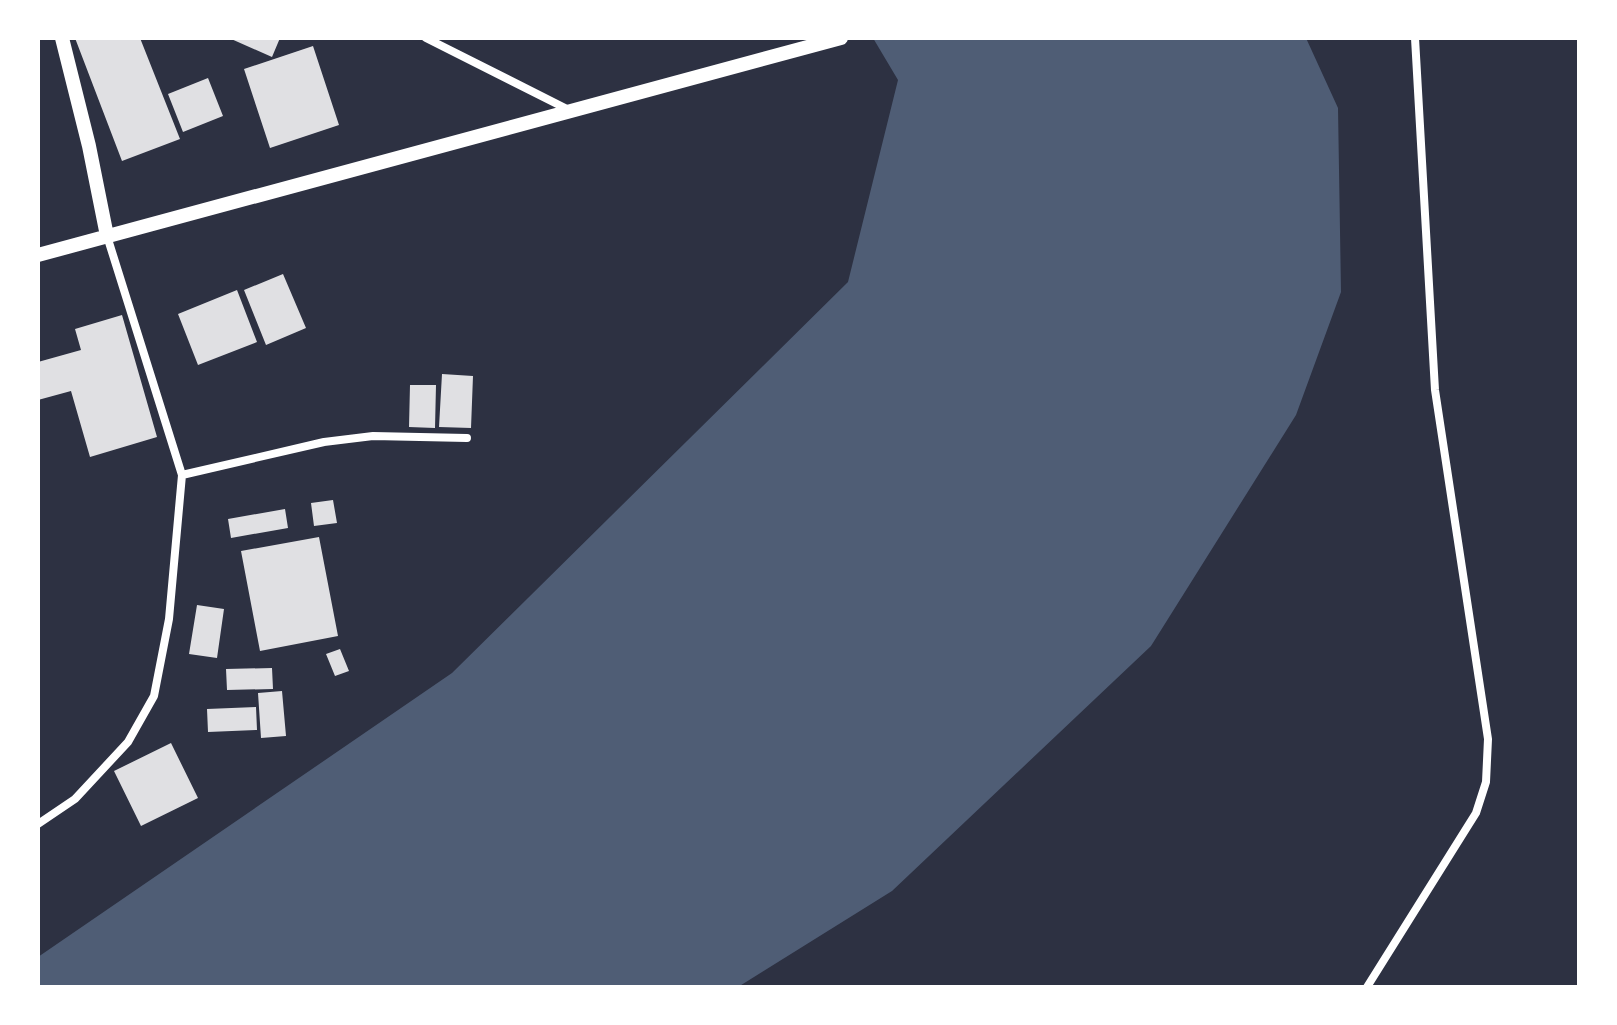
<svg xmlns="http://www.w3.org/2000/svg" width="1617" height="1025" viewBox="0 0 1617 1025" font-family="'Open Sans',sans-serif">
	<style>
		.water { fill: #4f5d75 }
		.building { fill: #e0e0e3 }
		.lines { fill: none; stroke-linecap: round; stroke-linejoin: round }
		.minor { stroke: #fff; stroke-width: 8 }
		.tertiary { stroke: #fff; stroke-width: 14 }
	</style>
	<rect width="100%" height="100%" fill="#2d3142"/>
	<path class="water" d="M873,38H1306L1338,108L1341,292L1296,415L1151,646L892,891L738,987H38V957L452,673L848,282L898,80Z"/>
	<path class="building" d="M75,38H140L180,139L122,161Z
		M229,38H280L272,57Z
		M313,46L339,125L270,148L244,69Z
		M208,78L223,116L183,132L168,94Z
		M283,274L306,328L266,345L244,290Z
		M237,290L257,342L198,365L178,314Z
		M122,315L157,437L90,457L71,391L38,400V362L81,350L75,329Z
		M442,374L473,376L471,428L439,427Z
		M410,385H436L435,428L409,427Z
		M333,500L337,523L314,526L311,503Z
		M285,509L288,528L231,538L228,519Z
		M319,537L338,636L260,651L241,551Z
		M197,605L224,609L217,658L189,654Z
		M340,649L349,671L335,676L326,654Z
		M272,668L273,689L227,690L226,669Z
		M282,691L286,736L261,738L258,693Z
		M256,707L257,730L208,732L207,709Z
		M171,743L198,798L141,826L114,771Z"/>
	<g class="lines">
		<path class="minor" d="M426,38L569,110
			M182,475L324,442L373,436L467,438
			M38,824L75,799L128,742L154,696L169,619L182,475L107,236
			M1367,987L1476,813L1486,782L1488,739L1435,390L1415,38"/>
		<path class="tertiary" d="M62,38L89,146L107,236
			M38,255L841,38"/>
	</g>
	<rect width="1617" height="1025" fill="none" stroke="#ffffff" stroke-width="80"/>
</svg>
